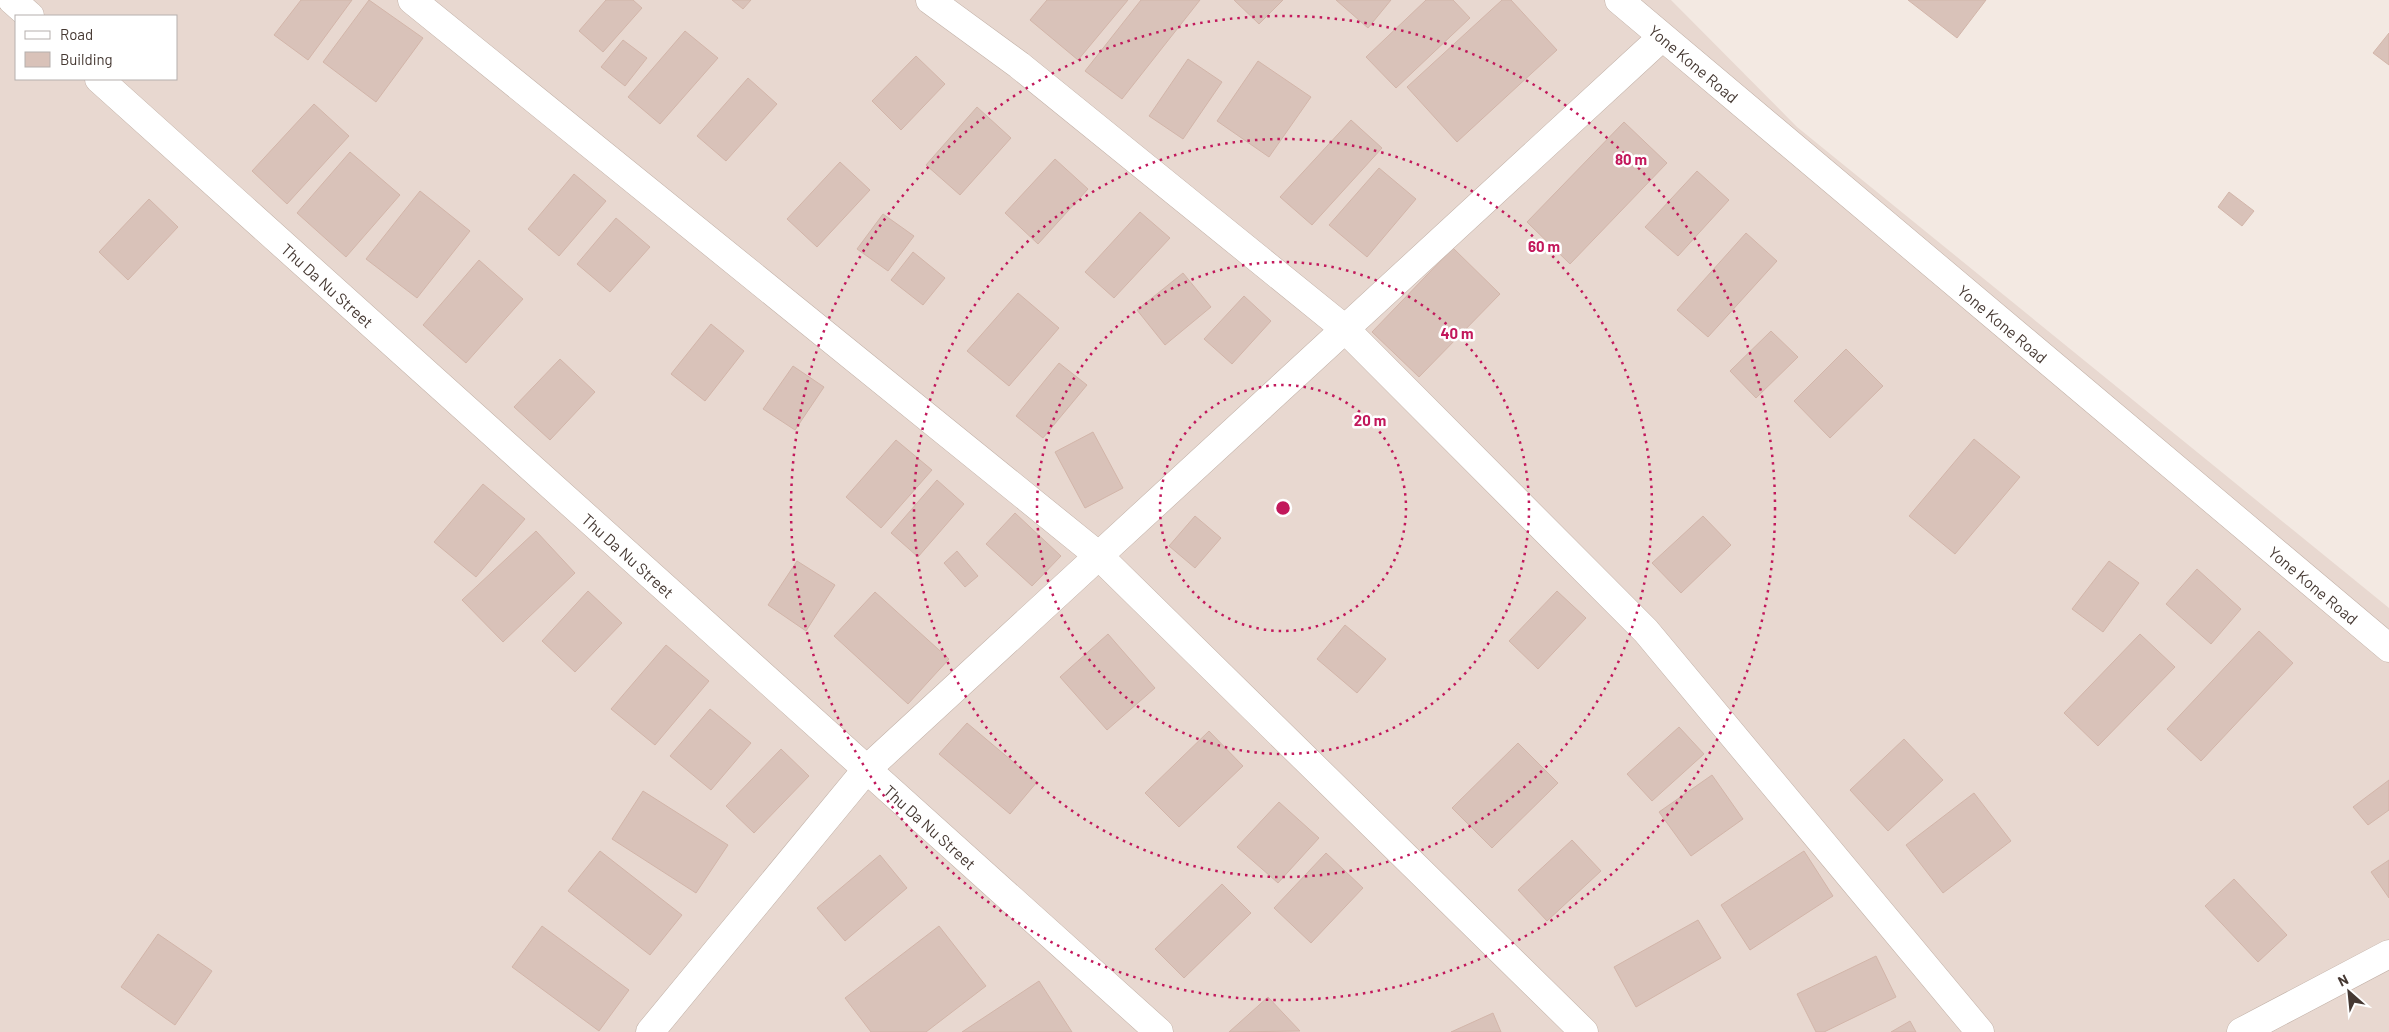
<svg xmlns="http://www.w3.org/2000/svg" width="2389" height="1032" viewBox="0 0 2389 1032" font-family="Barlow,sans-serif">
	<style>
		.residential { fill: #e8d8d0; fill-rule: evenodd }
		.building { fill: #d9c2b9; stroke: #d2b5a9 }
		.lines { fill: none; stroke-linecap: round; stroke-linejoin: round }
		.minor-casing { stroke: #c2b1a7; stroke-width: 29 }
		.tertiary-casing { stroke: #c2b1a7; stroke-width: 29 }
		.minor { stroke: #fff; stroke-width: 28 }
		.tertiary { stroke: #fff; stroke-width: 28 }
		.ring { fill: none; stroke: #c2185b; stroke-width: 2.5; stroke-dasharray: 2.5 5 }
		.labels { text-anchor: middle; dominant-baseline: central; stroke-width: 5; stroke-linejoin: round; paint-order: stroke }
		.street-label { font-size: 16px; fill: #453832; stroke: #fff }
		.centre { fill: #c2185b; stroke: #fff; stroke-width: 2.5 }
		.ring-label { font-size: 15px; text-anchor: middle; font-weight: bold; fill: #c2185b; stroke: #fff; stroke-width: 5; stroke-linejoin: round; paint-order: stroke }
	</style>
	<rect width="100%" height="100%" fill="#f3e9e2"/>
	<path class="residential" d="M0,0H1671L1797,127L2389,608V1032H0ZM16,16H176V79H16Z"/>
	<path class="building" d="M301,0H352L308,60L274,35Z
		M369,0L423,38L376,102L323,62Z
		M606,0H633L642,8L603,52L579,31Z
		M732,0H751L743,9Z
		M1047,0H1128L1078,60L1030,20Z
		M1141,0H1200L1122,99L1085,71Z
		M1234,0H1283L1259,24Z
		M1336,0H1391L1368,28Z
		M1426,0H1453L1470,18L1396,88L1366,57Z
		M1502,0H1511L1557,50L1457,142L1407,87Z
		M1908,0H1986L1957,38Z
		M685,31L718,58L660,124L628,97Z
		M2389,33V65L2373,53Z
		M623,40L647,58L625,86L601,67Z
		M916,56L945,84L901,130L872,101Z
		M1188,59L1222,82L1183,139L1149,116Z
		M1258,61L1311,97L1269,157L1217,121Z
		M748,78L777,104L726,161L697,136Z
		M314,104L349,136L287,204L252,171Z
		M977,107L1011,138L960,195L926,165Z
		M1351,120L1382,148L1312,225L1280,197Z
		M1624,122L1667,163L1570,264L1527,222Z
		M350,152L400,195L346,257L297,213Z
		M1055,159L1088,189L1038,244L1005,213Z
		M840,162L870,190L817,247L787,219Z
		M1379,168L1416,199L1367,257L1329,225Z
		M1697,171L1729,200L1678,256L1645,227Z
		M574,174L606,201L559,256L528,229Z
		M420,191L470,231L417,298L366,259Z
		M2229,192L2254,211L2242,226L2218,207Z
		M149,199L178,227L128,280L99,252Z
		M1140,212L1170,238L1114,298L1085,272Z
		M883,214L914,236L888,271L857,249Z
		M616,218L650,247L610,292L577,264Z
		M1746,233L1777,261L1708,337L1677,310Z
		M1453,248L1500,294L1419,377L1372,332Z
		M913,252L945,278L923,305L891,280Z
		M479,260L523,299L466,363L423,325Z
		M1183,273L1211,307L1165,345L1137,310Z
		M1018,293L1059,328L1009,386L967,351Z
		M1244,296L1271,321L1232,364L1204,339Z
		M711,324L744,351L705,401L671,374Z
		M1771,331L1798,357L1756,398L1730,371Z
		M1846,349L1883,386L1830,438L1794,401Z
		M560,359L595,392L550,440L514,407Z
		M1059,363L1087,385L1043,438L1016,416Z
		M793,366L824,387L795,430L763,409Z
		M1093,432L1123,488L1085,508L1055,452Z
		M1974,439L2020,477L1955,554L1909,516Z
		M896,440L932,470L881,528L846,497Z
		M937,480L964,504L918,557L891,533Z
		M483,484L525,519L476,577L434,542Z
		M1015,513L1061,556L1032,586L986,544Z
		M1195,516L1221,538L1195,568L1169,546Z
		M1703,516L1731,545L1681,593L1652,563Z
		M536,531L575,573L503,642L462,600Z
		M957,551L978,576L965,587L944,563Z
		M797,561L835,585L806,631L768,605Z
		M2109,561L2139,583L2103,632L2072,609Z
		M2197,569L2241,609L2211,644L2166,604Z
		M588,591L622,623L575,672L542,641Z
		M1557,591L1586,618L1538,669L1509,641Z
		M875,592L949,659L908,704L834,636Z
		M1345,625L1386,659L1357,693L1317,659Z
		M2259,631L2293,663L2201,761L2167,729Z
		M1108,634L1155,688L1107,730L1060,677Z
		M2140,634L2175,667L2098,746L2064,713Z
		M666,645L709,681L655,745L611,709Z
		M710,709L751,743L711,790L670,756Z
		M967,723L1037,782L1010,814L939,754Z
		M1679,727L1704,754L1652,801L1627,774Z
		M1209,731L1243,766L1179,827L1145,793Z
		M1904,739L1943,780L1888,831L1850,790Z
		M1518,743L1558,783L1492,848L1452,808Z
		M781,749L809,776L754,833L726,806Z
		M1712,775L1743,819L1691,856L1659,812Z
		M2389,780V810L2368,825L2353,807Z
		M643,791L728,845L696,893L612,839Z
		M1974,793L2011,841L1943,893L1906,845Z
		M1279,802L1319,838L1278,883L1237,847Z
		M1572,840L1601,871L1547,921L1518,890Z
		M600,851L682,915L650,955L568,891Z
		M1804,851L1833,896L1750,950L1721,905Z
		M1326,853L1363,888L1311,943L1274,908Z
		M880,855L907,888L845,941L817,908Z
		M2389,860V898L2371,872Z
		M2234,879L2287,935L2258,962L2205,906Z
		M1222,884L1251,913L1184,978L1155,949Z
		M1698,920L1721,958L1636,1007L1614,967Z
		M542,926L629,990L599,1031L512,967Z
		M939,926L986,986L926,1032H871L845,998Z
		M158,934L212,971L175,1025L121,987Z
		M1876,956L1896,997L1824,1032H1816L1797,994Z
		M1039,981L1072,1032H962Z
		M1268,997L1300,1031L1229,1032Z
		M1493,1013L1501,1032H1451Z
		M1910,1021L1916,1032H1891Z"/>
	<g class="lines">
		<defs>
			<g id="minor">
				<path d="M12,0L30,16"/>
				<path d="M412,0L1099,556L1584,1032"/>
				<path d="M930,0L1019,65L1345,329L1646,631L1980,1032"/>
				<path id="s1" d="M99,79L1159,1032"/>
				<path d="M650,1032L866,770L1661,38"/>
				<path d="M2241,1032L2389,954"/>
			</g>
			<g id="tertiary">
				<path id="s2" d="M1619,0L2389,648"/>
			</g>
		</defs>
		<use href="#minor" class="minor-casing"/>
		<use href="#tertiary" class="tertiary-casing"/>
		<use href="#minor" class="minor"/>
		<use href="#tertiary" class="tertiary"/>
	</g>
	<g class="ring">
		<circle cx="1283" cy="508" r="123"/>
		<circle cx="1283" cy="508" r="246"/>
		<circle cx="1283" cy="508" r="369"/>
		<circle cx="1283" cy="508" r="492"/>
	</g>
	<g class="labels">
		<g class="street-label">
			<text stroke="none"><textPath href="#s2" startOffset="98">Yone Kone Road</textPath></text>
			<text stroke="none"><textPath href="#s1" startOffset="308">Thu Da Nu Street</textPath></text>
			<text stroke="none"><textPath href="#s2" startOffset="502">Yone Kone Road</textPath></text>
			<text stroke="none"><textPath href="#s1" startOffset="712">Thu Da Nu Street</textPath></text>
			<text stroke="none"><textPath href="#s2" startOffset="908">Yone Kone Road</textPath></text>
			<text stroke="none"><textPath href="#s1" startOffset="1118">Thu Da Nu Street</textPath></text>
		</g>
	</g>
	<circle cx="1283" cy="508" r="8" class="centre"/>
	<g class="ring-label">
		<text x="1631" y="165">80 m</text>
		<text x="1544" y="252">60 m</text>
		<text x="1457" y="339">40 m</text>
		<text x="1370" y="426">20 m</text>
	</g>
	<rect x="15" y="15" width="162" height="65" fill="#ffffff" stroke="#b5afad"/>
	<rect x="25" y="31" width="25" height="8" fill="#ffffff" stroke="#b5afad"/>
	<text x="60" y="40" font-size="15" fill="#453832">Road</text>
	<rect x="25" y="52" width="25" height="15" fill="#d9c2b9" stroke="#b5afad"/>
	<text x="60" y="65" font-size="15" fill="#453832">Building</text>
	<g transform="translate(2349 992) rotate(333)" stroke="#ffffff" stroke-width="4" paint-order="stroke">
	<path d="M0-4L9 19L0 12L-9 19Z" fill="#453832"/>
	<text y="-8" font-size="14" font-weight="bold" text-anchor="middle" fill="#453832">N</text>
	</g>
</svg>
